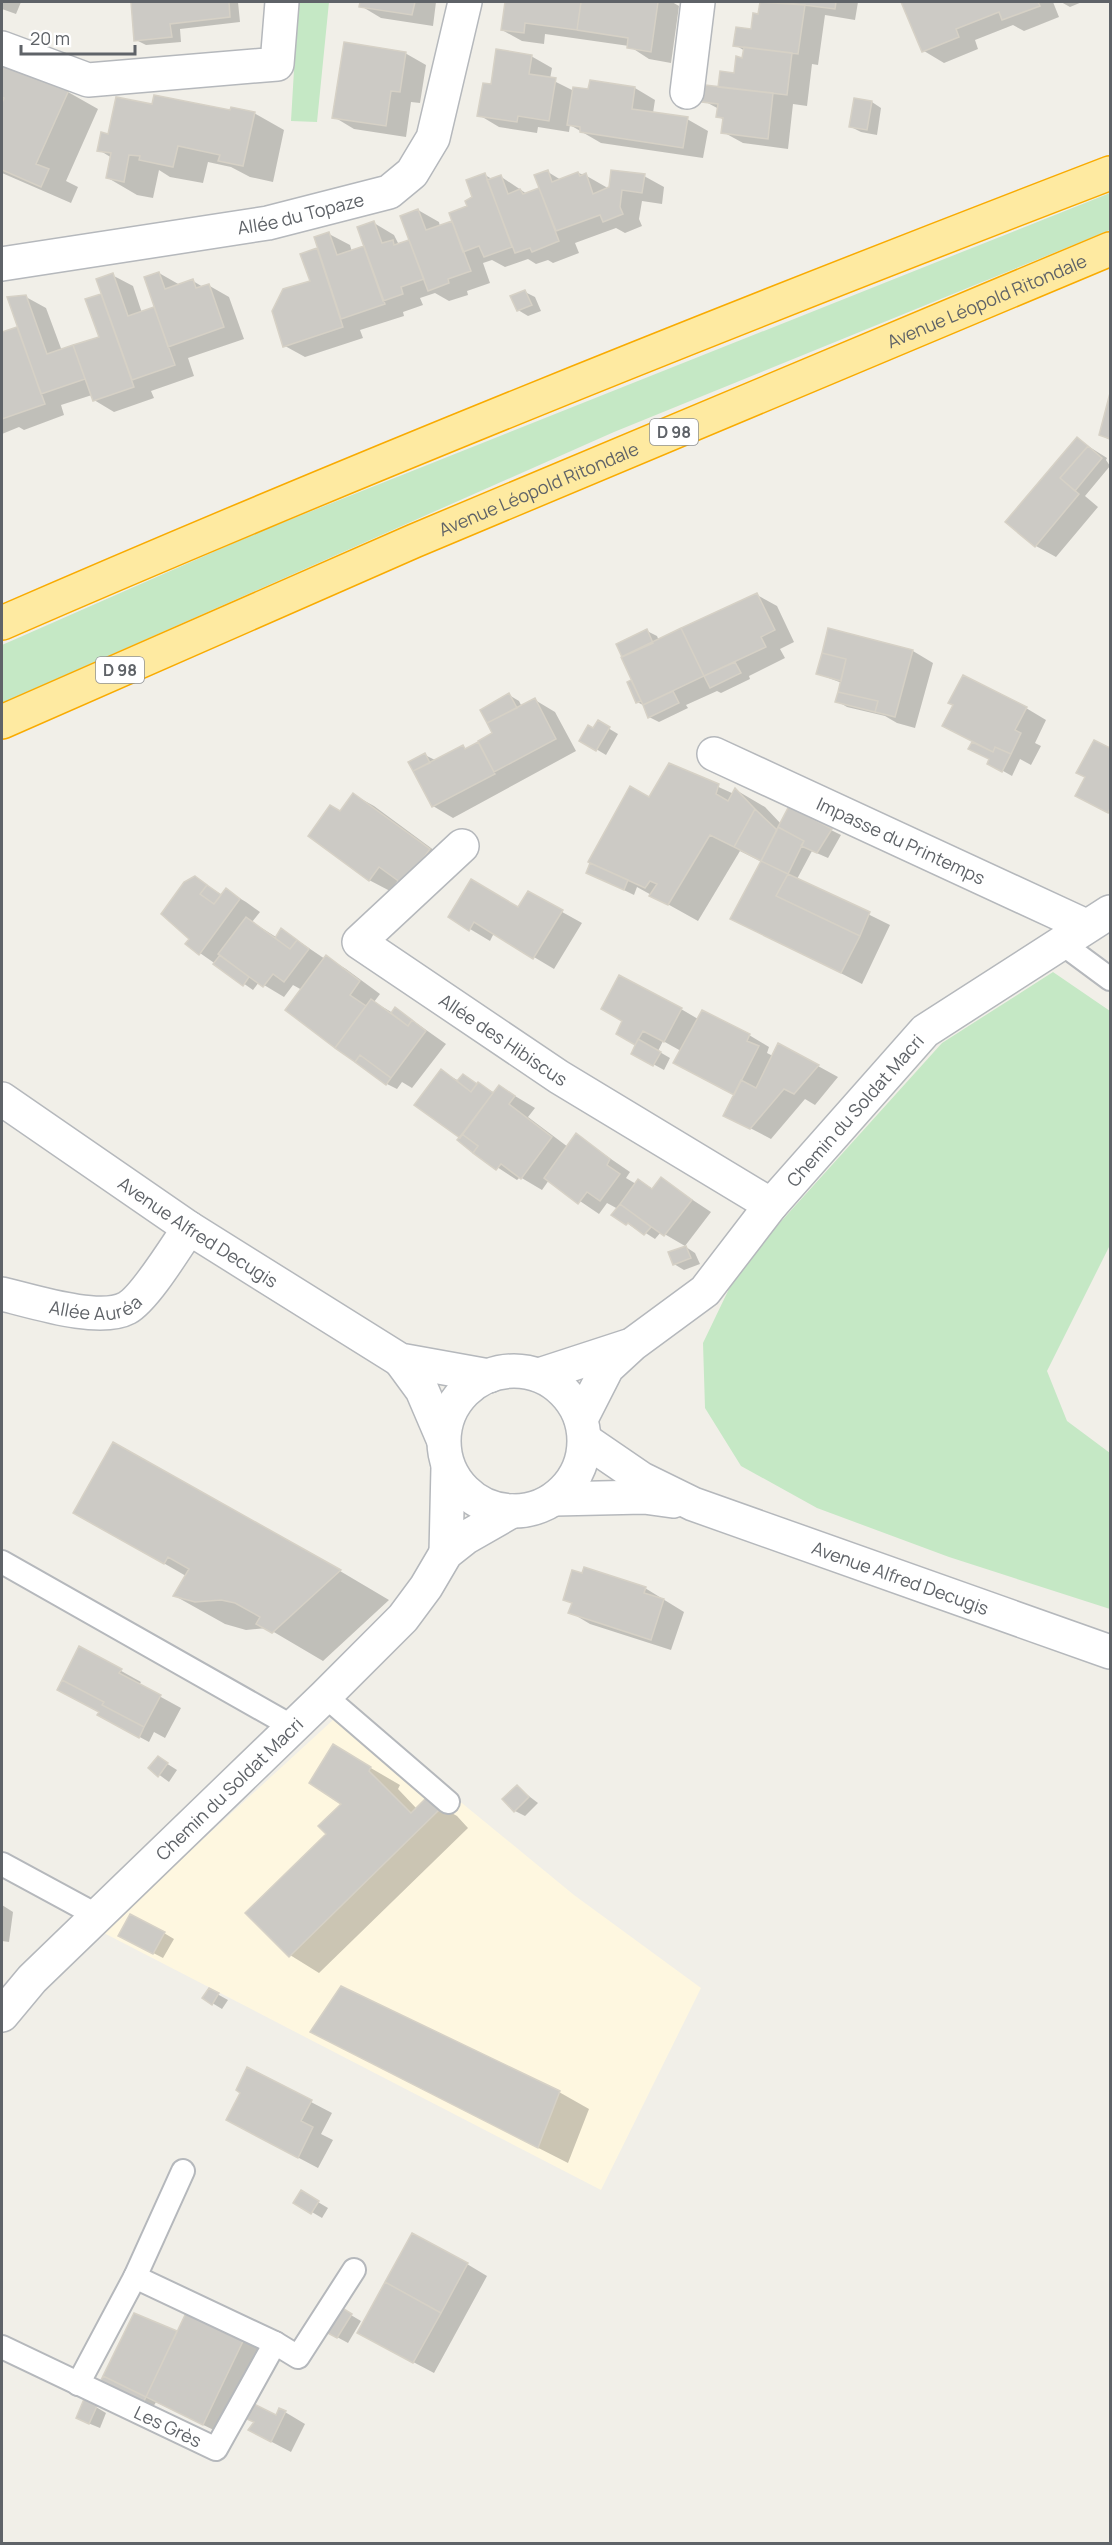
<svg xmlns="http://www.w3.org/2000/svg" width="1112" height="2545" viewBox="0 0 1112 2545" font-family="Manrope,sans-serif">
	<style>
		.commercial { fill: #fef7e0 }
		.green { fill: #c5e8c5 }
		.shadow { fill: #0003 }
		.building { fill: #cccac5; stroke: #d6d1c6; stroke-width: 1.5 }
		.lines { fill: none; stroke-linecap: round; stroke-linejoin: round }
		.service-casing { stroke: #b5b8bc; stroke-width: 26 }
		.minor-casing { stroke: #b5b8bc; stroke-width: 36 }
		.tertiary-casing { stroke: #b5b8bc; stroke-width: 36 }
		.trunk-casing { stroke: #f9ab00; stroke-width: 36 }
		.service { stroke: #fff; stroke-width: 22 }
		.minor { stroke: #fff; stroke-width: 33 }
		.tertiary { stroke: #fff; stroke-width: 33 }
		.trunk { stroke: #feeaa1; stroke-width: 33 }
		.labels { text-anchor: middle; dominant-baseline: central; stroke-width: 4.5; stroke-linejoin: round; paint-order: stroke }
		.shield { fill: #fff; stroke: #8f9295; stroke-width: 1.5 }
		.shield-label { font-size: 16px; font-weight: bold; fill: #5f6368 }
		.street-label { font-size: 18px; fill: #5f6368; stroke: #fff }
	</style>
	<rect width="100%" height="100%" fill="#f1efe8"/>
	<path class="commercial" d="M346,1708L574,1895L701,1988L601,2190L102,1932Z"/>
	<path class="green" d="M298,2H329L317,122L291,121Z
		M1110,193V230L614,432L2,703V645L259,532Z
		M1053,972L1110,1011V1245L1047,1371L1067,1421L1110,1453V1609L949,1557L817,1508L741,1466L705,1408L703,1343L739,1268L942,1043Z"/>
	<path class="shadow" d="M2,2H21L16,14L2,9Z
		M132,2H238L240,22L180,29L181,42L146,45L136,40Z
		M361,2H436L433,26L381,18L361,6Z
		M506,2H672L679,6L671,63L649,59L629,46L545,34L544,44L522,41L502,30Z
		M762,2H858L855,20L825,15L818,65L812,64L807,106L793,104L788,149L743,143L723,132L724,120L718,116L719,109L704,101L735,75L744,59L745,51L735,45L752,30L759,16Z
		M902,2H1053L1059,17L1024,31L1013,25L975,40L978,49L944,63L924,51Z
		M1061,2H1082L1070,7Z
		M405,53L426,65L420,103L411,102L406,137L354,129L334,117Z
		M531,56L552,68L550,79L574,91L635,88L655,100L653,113L687,119L708,131L703,158L601,143L570,125L569,132L538,127L537,133L499,127L479,115L492,86Z
		M2,62L68,92L98,109L66,181L78,187L71,203L2,173V106L4,101L2,100Z
		M872,102L881,108L877,135L861,132L851,127Z
		M153,106L254,113L284,130L273,182L250,177L231,167L208,162L203,183L170,177L159,170L153,198L137,195L108,178L112,158L99,150L110,136Z
		M548,172L561,180L578,173L585,175L606,187L607,190L644,176L664,187L662,204L642,201L639,219L642,226L625,233L616,228L575,243L579,253L553,263L548,260L536,264L528,259L505,267L492,260L483,263L490,283L467,291L468,295L449,301L435,293L420,298L423,305L403,312L404,316L360,330L363,338L305,357L285,346L311,281L302,255L319,249L329,234L350,245L352,252L366,247L374,223L394,235L399,245L411,241L418,210L439,222L440,227L454,222L469,206L485,175L492,179L500,176L527,194L541,189Z
		M159,273L180,285L193,281L203,287L208,285L229,297L244,339L188,358L194,376L151,391L154,398L114,412L94,400L92,395L61,405L64,415L24,430L19,427L2,434V334L20,327L26,297L46,308L62,351L101,338L87,300L103,295L112,275L133,286L142,313L156,308Z
		M525,292L535,297L541,311L528,316L518,310Z
		M1110,399V440L1101,435Z
		M1077,439L1107,458L1106,460L1110,466L1085,496L1098,507L1056,557L1036,546Z
		M757,595L777,606L794,642L780,649L785,658L749,676L750,679L721,693L717,691L686,705L688,708L659,722L649,717L645,706L637,702L629,683L633,681L647,631L657,636L659,641Z
		M913,651L933,663L915,728L897,723L885,716L847,707L837,701L842,683L818,674Z
		M509,695L519,701L522,707L535,700L555,712L576,751L453,818L433,806L425,755L435,760L463,747L467,750L494,734Z
		M1026,708L1046,720L1035,743L1041,746L1031,765L1020,759L1012,776L989,763L990,759L970,749L973,742L944,726Z
		M598,722L618,734L606,755L581,740L594,730Z
		M1094,742L1110,750V814L1077,796L1086,777Z
		M670,765L734,794L736,790L765,807L782,825L831,830L841,835L828,858L812,851L797,879L890,925L862,984L751,927L762,862L740,851L698,921L637,887L634,895L587,872L591,862L650,799Z
		M354,795L374,806L450,862L399,879L390,891L369,880L340,813Z
		M195,878L222,895L226,890L246,902L260,912L252,922L276,937L291,936L325,959L326,957L346,969L380,994L374,1002L393,1013L405,1015L446,1044L412,1088L402,1082L397,1089L387,1084L287,1010L302,990L293,985L284,997L259,982L253,990L187,944L191,939Z
		M528,893L582,923L554,969L494,933L490,941L450,917L519,909Z
		M681,1009L698,1019L749,1035L769,1047L767,1053L773,1056L818,1066L838,1077L815,1105L805,1099L771,1139L725,1115L736,1095L681,1051L663,1041L658,1051L670,1058L664,1070L633,1053L637,1045L618,1033Z
		M441,1071L459,1081L478,1084L495,1093L500,1087L535,1108L528,1117L568,1147L576,1135L630,1172L626,1178L636,1184L639,1181L653,1189L661,1179L711,1212L685,1246L661,1232L655,1239L638,1228L637,1230L614,1214L618,1209L607,1203L599,1214L549,1180L542,1190L520,1177L517,1180L474,1152L462,1137Z
		M686,1247L695,1253L700,1264L684,1270L674,1264Z
		M114,1444L340,1571L389,1600L323,1661L267,1628L246,1630L225,1624L175,1596L186,1576L75,1512Z
		M645,1588L684,1612L671,1650L590,1624L570,1612Z
		M80,1648L141,1682L139,1685L181,1708L165,1738L154,1732L149,1742L99,1715L100,1711Z
		M333,1746L400,1785L398,1789L417,1809L427,1799L457,1816L468,1828L319,1973L290,1955L328,1834L344,1803Z
		M158,1758L177,1770L169,1782L150,1768Z
		M517,1787L538,1803L525,1816L515,1811Z
		M2,1905L13,1912L9,1942L2,1941Z
		M164,1933L174,1939L163,1958L130,1941Z
		M210,1990L228,2000L222,2009L204,1998Z
		M342,2048L559,2092L589,2109L568,2163Z
		M248,2069L332,2113L321,2134L333,2140L318,2168L248,2131L242,2092Z
		M301,2192L328,2208L322,2218L295,2202Z
		M467,2264L487,2276L434,2373L379,2344Z
		M339,2308L361,2321L348,2343L326,2331Z
		M134,2315L178,2333L187,2315L266,2348L224,2435L156,2402L152,2409L105,2376Z
		M96,2407L106,2413L100,2428L88,2423Z
		M285,2412L305,2424L291,2452L270,2441L277,2417Z"/>
	<path class="building" d="M131,2H229L230,17L170,24L172,37L134,41Z
		M360,2H415L412,15L359,7Z
		M505,2H581L577,30L525,23L524,33L501,30Z
		M581,2H658L651,52L627,48L628,38L577,30Z
		M760,2L805,5L798,54L733,46L736,27L751,29L753,13L758,14Z
		M780,2H836L835,9Z
		M901,2H1038L1040,6L1002,20L999,12L956,29L959,37L922,52Z
		M344,42L406,52L400,92L391,91L386,126L332,118Z
		M744,47L792,53L787,95L718,87L720,71L734,73L736,56L742,58Z
		M496,49L532,55L529,74L556,78L549,121L518,116L517,122L477,116L483,83L491,84Z
		M2,61L69,90L36,164L49,169L41,187L2,170V103L4,98L2,97Z
		M590,80L635,87L632,109L688,117L683,148L580,132V127L567,125L573,87L588,89Z
		M705,85L773,93L768,139L721,133L723,118L716,117L718,104L702,102Z
		M154,95L230,110L231,107L255,112L243,166L218,161L220,155L178,146L173,167L139,160L140,156L129,155L124,182L106,178L111,153L97,151L101,132L108,134L116,97L152,104Z
		M854,98L872,101L867,130L849,127Z
		M548,170L552,182L578,172L580,176L586,173L593,194L609,187L611,170L645,174L642,193L622,190L620,207L623,214L603,222L600,215L556,231L534,175Z
		M485,173L512,247L484,257L479,246L463,252L449,213L467,206L465,201L472,197L466,180Z
		M501,175L508,194L520,189L523,194L539,188L559,241L532,252L530,248L515,253L487,180Z
		M418,209L426,230L452,221L471,271L448,279L449,283L428,291L400,216Z
		M374,221L382,243L393,240L394,245L409,240L424,279L401,287L403,294L383,301L357,227Z
		M329,232L337,255L364,246L385,304L341,319L314,237Z
		M317,248L343,327L283,347L272,311L283,289L310,281L300,254Z
		M159,272L165,289L193,279L196,288L209,284L224,327L168,347L144,277Z
		M113,273L128,316L154,307L175,365L132,380L96,279Z
		M525,290L532,305L517,311L510,296Z
		M101,294L134,387L93,401L73,345L99,337L85,299Z
		M26,295L47,354L73,345L85,379L41,394L7,297Z
		M17,327L45,404L2,419V332Z
		M1110,393V439L1099,435Z
		M1077,437L1088,446L1060,478L1079,494L1035,547L1005,522Z
		M1088,446L1102,458L1075,491L1060,478Z
		M757,593L775,630L761,637L766,647L704,676L681,628Z
		M681,628L704,676L643,705L621,657Z
		M828,628L913,650L895,717L875,712L878,701L838,692L846,659L822,653Z
		M647,629L653,643L622,657L616,644Z
		M822,653L846,659L841,681L816,674Z
		M735,662L741,673L710,688L704,676Z
		M963,675L1027,707L1015,730L1021,733L1011,754L995,747L993,752L942,726L953,705L948,703Z
		M631,680L641,701L636,703L627,682Z
		M673,691L679,703L648,718L643,705Z
		M838,692L878,701L875,712L835,702Z
		M509,693L517,708L487,723L480,710Z
		M535,698L556,739L494,772L478,741L492,733L487,723Z
		M598,720L610,727L596,751L579,741L588,725L593,728Z
		M1094,740L1110,748V808L1108,813L1075,796L1085,777L1076,773Z
		M478,742L495,774L432,807L413,771L463,745L465,749Z
		M972,742L993,752L995,747L1011,754L1002,772L987,764L989,759L968,749Z
		M425,753L430,763L413,771L408,762Z
		M669,763L719,784L716,794L728,801L735,788L755,809L734,847L710,835L668,905L649,896L657,884L650,881L645,888L588,862L630,786L649,797Z
		M353,793L430,849L404,885L379,867L369,881L308,836L330,805L340,811Z
		M789,806L832,829L817,853L801,846L804,841L778,827Z
		M755,809L777,830L761,861L734,847Z
		M778,827L804,841L788,874L761,861Z
		M761,861L788,874L776,896L860,936L841,973L730,919Z
		M590,863L628,880L624,890L586,873Z
		M788,874L870,912L860,936L776,896Z
		M195,876L207,885L200,894L214,904L226,888L240,899L199,955L185,944L189,939L161,914L184,882Z
		M471,879L518,907L528,891L563,910L533,959L474,922L469,931L448,917Z
		M207,885L221,895L214,904L200,894Z
		M246,917L290,949L297,940L309,949L284,982L273,974L263,987L218,954Z
		M281,928L297,940L290,949L275,938Z
		M220,955L249,977L243,986L213,964Z
		M326,955L360,981L350,995L366,1006L335,1048L285,1010Z
		M619,975L682,1008L664,1042L643,1031L635,1045L616,1034L622,1021L601,1009Z
		M371,999L408,1026L412,1020L426,1031L391,1078L360,1055L355,1062L335,1048Z
		M395,1007L412,1020L408,1026L391,1013Z
		M702,1010L750,1034L747,1041L759,1046L734,1095L673,1063Z
		M638,1039L661,1052L653,1066L631,1054Z
		M778,1043L819,1065L794,1094L784,1089L750,1129L723,1116L741,1080L756,1088Z
		M360,1055L391,1078L386,1085L355,1062Z
		M441,1069L471,1092L478,1082L493,1093L460,1138L414,1105Z
		M463,1074L477,1084L471,1092L457,1081Z
		M499,1085L515,1096L509,1104L552,1137L521,1179L501,1164L496,1170L473,1153L478,1146L462,1134Z
		M576,1133L610,1159L607,1165L620,1174L600,1201L587,1192L578,1204L544,1178Z
		M462,1134L478,1146L473,1153L457,1140Z
		M661,1177L692,1200L664,1236L620,1204L638,1179L652,1189Z
		M620,1204L651,1227L644,1235L628,1223L626,1225L611,1215Z
		M686,1246L691,1258L673,1265L668,1252Z
		M113,1442L341,1570L272,1633L256,1624L260,1617L235,1603L221,1600L195,1602L173,1596L189,1569L168,1557L164,1564L73,1513Z
		M584,1567L646,1587L644,1593L664,1599L651,1640L568,1613L572,1603L563,1600L572,1570L582,1573Z
		M79,1646L122,1669L119,1673L161,1695L144,1727L102,1705L104,1702L62,1680Z
		M62,1680L104,1702L102,1705L144,1727L139,1738L97,1715L99,1712L57,1690Z
		M333,1744L371,1767L369,1771L411,1813L427,1797L439,1810L289,1957L245,1913L326,1834L318,1826L341,1804L309,1783Z
		M158,1756L168,1763L158,1777L148,1768Z
		M517,1785L529,1797L514,1812L502,1799Z
		M130,1914L165,1932L153,1954L118,1936Z
		M341,1986L560,2091L538,2148L310,2032Z
		M209,1988L219,1993L212,2005L202,1998Z
		M247,2067L312,2100L301,2121L313,2127L298,2158L226,2120L240,2093L236,2090Z
		M301,2190L319,2201L311,2214L293,2203Z
		M412,2233L468,2263L441,2313L385,2282Z
		M385,2282L441,2313L413,2363L357,2333Z
		M339,2306L352,2314L337,2338L324,2331Z
		M134,2313L177,2331L146,2397L103,2376Z
		M186,2313L246,2335L203,2425L146,2397Z
		M103,2376L146,2397L142,2405L99,2384Z
		M84,2399L97,2406L89,2424L76,2418Z
		M254,2404L276,2415L279,2408L286,2411L271,2442L248,2430L254,2422L247,2419Z"/>
	<g class="lines">
		<defs>
			<g id="service">
				<path d="M1060,942L1110,979"/>
				<path d="M2,1562L293,1727"/>
				<path d="M325,1696L448,1802"/>
				<path d="M2,1864L98,1916"/>
				<path d="M135,2277L183,2171"/>
				<path id="s1" d="M2,2347L216,2449L275,2343L298,2357L354,2270"/>
				<path d="M78,2384L135,2277L275,2343"/>
			</g>
			<g id="minor">
				<path d="M2,48L88,80L277,64L282,2"/>
				<path d="M687,92L698,2"/>
				<path id="s2" d="M2,264L268,223L389,192L412,173L433,138L465,2"/>
				<path id="s3" d="M714,754L1086,926"/>
				<path id="s4" d="M462,846L359,942L559,1077L771,1205"/>
				<path id="s5" d="M2,1294C32,1301 99,1323 127,1308C145,1298 176,1247 189,1228"/>
				<path d="M539,1375L628,1346"/>
				<path id="s6" d="M581,1419L607,1368L633,1344L705,1291L771,1205L925,1031L1110,912"/>
				<path d="M446,1553L448,1467"/>
				<path id="s7" d="M2,2015L32,1979L325,1696L403,1618L426,1587L446,1553L465,1538L512,1511"/>
			</g>
			<g id="tertiary">
				<path id="s8" d="M2,1099L189,1228L400,1360L489,1376"/>
				<path d="M400,1360L422,1390L443,1439"/>
				<circle cx="514" cy="1441" r="70"/>
				<path id="s9" d="M585,1440L642,1479L693,1504L1110,1652"/>
				<path d="M555,1499L644,1497L673,1501"/>
			</g>
			<g id="trunk">
				<path d="M2,623C367,464 738,316 1110,173"/>
				<path id="s10" d="M2,722L414,541L1110,249"/>
			</g>
		</defs>
		<use href="#service" class="service-casing"/>
		<use href="#minor" class="minor-casing"/>
		<use href="#tertiary" class="tertiary-casing"/>
		<use href="#trunk" class="trunk-casing"/>
		<use href="#service" class="service"/>
		<use href="#minor" class="minor"/>
		<use href="#tertiary" class="tertiary"/>
		<use href="#trunk" class="trunk"/>
	</g>
	<g class="labels">
		<g class="shield">
			<rect x="650" y="419" width="48" height="26" rx="4.5"/>
			<rect x="96" y="657" width="48" height="26" rx="4.5"/>
		</g>
		<g class="shield-label">
			<text x="674" y="432">D 98</text>
			<text x="120" y="670">D 98</text>
		</g>
		<g class="street-label">
			<text stroke="none"><textPath href="#s2" startOffset="303">Allée du Topaze</textPath></text>
			<text stroke="none"><textPath href="#s10" startOffset="1071">Avenue Léopold Ritondale</textPath></text>
			<text stroke="none"><textPath href="#s10" startOffset="585">Avenue Léopold Ritondale</textPath></text>
			<text stroke="none"><textPath href="#s3" startOffset="206">Impasse du Printemps</textPath></text>
			<text stroke="none"><textPath href="#s4" startOffset="315">Allée des Hibiscus</textPath></text>
			<text stroke="none"><textPath href="#s6" startOffset="417">Chemin du Soldat Macri</textPath></text>
			<text stroke="none"><textPath href="#s8" startOffset="237">Avenue Alfred Decugis</textPath></text>
			<text stroke="none"><textPath href="#s5" startOffset="96">Allée Auréa</textPath></text>
			<text stroke="none"><textPath href="#s9" startOffset="346">Avenue Alfred Decugis</textPath></text>
			<text stroke="none"><textPath href="#s7" startOffset="321">Chemin du Soldat Macri</textPath></text>
			<text stroke="none"><textPath href="#s1" startOffset="184">Les Grès</textPath></text>
		</g>
	</g>
	<rect width="1112" height="2545" fill="none" stroke="#5f6368" stroke-width="6"/>
	<path d="M21 45v9h114v-9" fill="none" stroke="#5f6368" stroke-width="3"/>
	<text x="30" y="45" font-size="18" fill="#5f6368" stroke="#ffffff" stroke-width="4.5" paint-order="stroke">20 m</text>
</svg>
